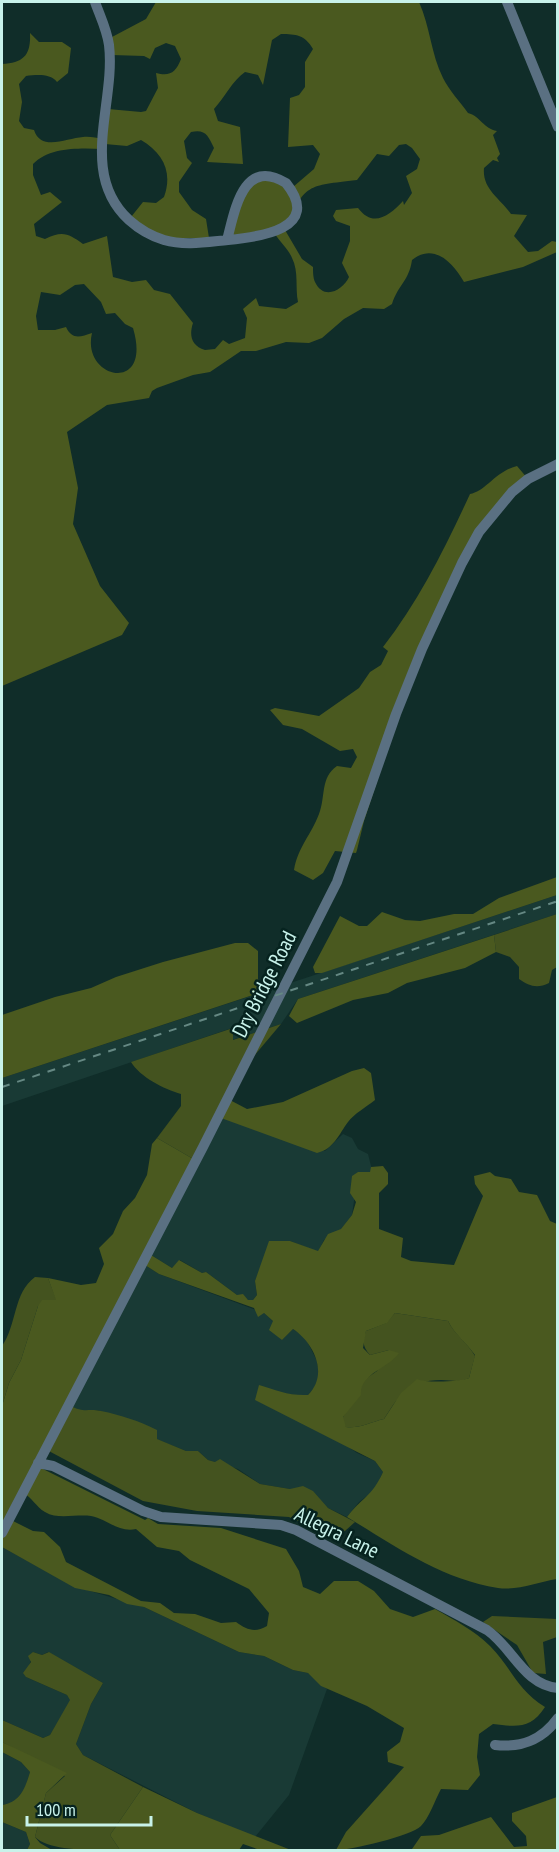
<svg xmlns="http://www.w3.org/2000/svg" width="559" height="1852" viewBox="0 0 559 1852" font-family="'PT Sans Narrow',sans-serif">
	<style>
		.built { fill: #193a35 }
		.green { fill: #44531f }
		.forest { fill: #4a591f; fill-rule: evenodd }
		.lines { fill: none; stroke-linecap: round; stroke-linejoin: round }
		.minor { stroke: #5a7082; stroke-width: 10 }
		.rail { stroke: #658883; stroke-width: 2; stroke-dasharray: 8 8; stroke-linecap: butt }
		.labels { text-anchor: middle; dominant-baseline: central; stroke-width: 5; stroke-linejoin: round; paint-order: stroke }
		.street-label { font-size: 21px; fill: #c8f2ea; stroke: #06231f }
	</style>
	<rect width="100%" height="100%" fill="#102d29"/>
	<path class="built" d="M557,895V914L298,999L281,1024L232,1040V1028L2,1106V1078Z
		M219,1116L325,1151L343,1134L352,1138L358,1149L368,1154L372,1170L370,1172H358L352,1215L341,1230L324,1240L318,1252L290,1241L268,1249L255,1281L257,1295L253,1300H248L237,1295L206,1272L202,1273L180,1260L172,1268L151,1255Z
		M145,1265L159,1274L264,1313L273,1321L282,1340L293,1329L305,1337L317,1361L319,1375L315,1387L308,1395H295L279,1394L263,1387L357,1453L375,1461L383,1472L375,1490L359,1502L347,1517L328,1508L320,1501L290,1489L260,1484L238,1469L208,1460L198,1451H186L156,1439L98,1410L84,1413L69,1405Z
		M2,1547L73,1586L144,1607L239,1652L264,1656L293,1670L308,1673L327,1689L289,1795L255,1837L197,1813L83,1755L76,1744L91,1704L103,1683L48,1652L42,1655L33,1652L26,1677L67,1695L71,1700L50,1735L43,1738L2,1720Z
		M2,1752L21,1762L30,1772L25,1789L13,1803L2,1805Z
		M2,1822L26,1832L30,1844L27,1850H2Z"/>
	<path class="green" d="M557,914V967L552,970L549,983C537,989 529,986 519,979V967L510,957L496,952L494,935Z
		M281,1024L244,1068L195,1160L157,1138L181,1106V1094C164,1089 140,1077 131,1062L233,1028V1040Z
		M35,1277L48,1278L57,1301L38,1306L21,1360L9,1383L2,1406V1346C17,1325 13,1293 35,1277Z
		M395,1313L448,1321C455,1335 467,1342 475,1356L469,1378C459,1383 452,1380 441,1380C409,1380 400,1394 384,1419C371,1422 358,1429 346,1427L341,1420L343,1417L364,1380L377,1371L389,1350L370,1355C363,1347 362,1342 366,1331L386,1323Z
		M69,1405C86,1414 86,1408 101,1411C121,1415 139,1421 157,1430V1439L186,1451H198L208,1460L215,1462L220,1459L260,1484L290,1489L303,1486L313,1491L328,1508L355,1522L337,1538L289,1517L197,1511L143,1501L45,1449Z
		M492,1616L557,1619V1637L543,1642L546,1674L533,1673L517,1645L483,1622Z
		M33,1652L42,1655L49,1652L103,1683L91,1704L76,1744L83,1755L143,1787L110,1835L120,1850C96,1850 50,1852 35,1837L46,1793L65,1776L2,1742V1720L43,1738L50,1735L70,1700L67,1695L26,1677L23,1673L31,1662L28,1656Z"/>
	<path class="forest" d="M156,2H419C430,26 431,54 443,78C449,90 460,102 468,113C480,116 484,129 497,131L493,135L500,154L497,158L499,162L493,160L484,168C482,189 500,198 511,214L527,215L514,236L528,252L538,251L552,241L557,242V252L523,267L464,282C453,263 434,242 412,260C409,281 398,285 392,304L384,309L363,308L344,319L322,338L309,343L286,342L256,351H241L210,372L193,375L157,388L152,391L149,398L107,405L67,432L78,488L73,524L100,586L129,623L122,635L2,686V64C24,63 31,55 30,33L39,42H62L71,48L68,73L57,82C50,73 36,75 26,76L19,84L22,102L19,121L24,128L34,130C41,152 67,138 83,137C89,136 97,138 103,139L108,109L141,112L146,111L158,88L156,73C170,77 176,72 181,59L175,46L166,43L155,48L150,59L144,56L112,55V37L146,19ZM281,34C296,34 305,35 313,49L305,62V87L299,95L290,98L288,147L313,145L320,154L314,169L293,187L259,176L239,199L230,235L275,234C280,242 289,250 292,258C299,272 295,287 298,302L286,309L259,306L256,298L243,309L247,318L245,338L229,344L223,340L215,349L205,350C191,346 189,335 193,323L170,294L154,290L146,280L132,282L113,277L107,236L83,244C69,234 63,230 45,239L36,236L34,224L62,202L50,192L41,195L33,175V164C50,147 79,148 103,149L105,144L127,146L141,140C163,153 173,172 164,197L156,203L143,202L131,217L161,238H209L206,219L192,210L179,192V182L192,163L187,158L184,141L191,132C206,129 208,136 214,148L207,162L243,164L240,127L218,121L214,109C225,97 232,81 245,72L258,75L263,85L272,40ZM406,144L412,148L420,159L417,169L406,176L412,193L404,205L403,201C389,216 373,228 358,208L336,210L333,216L336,221L350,226V241L342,263L349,277C343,290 324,301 315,282C313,278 313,271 313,267L302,259L285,230C305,183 307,186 357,180L377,154L389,156L399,145ZM84,284L101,302L106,314L115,313L125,324L133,328C153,395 81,379 92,333C80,337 72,340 66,327L55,330H38L36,316L41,292L60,295L75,285Z
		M517,466L528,479L478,533L420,652L364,821L357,850L356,853L335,851L323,873L313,880L294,870C298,847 311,835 319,814C326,796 320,778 337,766L351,768L357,757L353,749L340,751L302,729L283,725L270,710L275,708L319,716L359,688L370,672L381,665L388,651L383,647C419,601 446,546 470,494C485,492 496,471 517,466Z
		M557,877V895L322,973H315L313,967L340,916L359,926H367L382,912L405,920L420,921L454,914H473L499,898Z
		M494,935L496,952L465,968L407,983L388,993L353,1000L297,1023L289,1016L298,999Z
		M235,943H248L258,951V979L265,991L2,1078V1015L55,997L91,988L116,977L163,962Z
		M364,1068L371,1073L375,1100C366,1107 354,1114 348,1122C339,1134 334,1149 317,1153L221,1118L228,1099L247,1109L283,1102L352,1071Z
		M157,1138L195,1160L151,1255L172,1268L179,1260L202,1273L206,1272L237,1295L243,1294L248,1300H253L257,1295L255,1281L269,1241H290L318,1251L328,1234L341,1229L352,1215L356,1202L350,1193L352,1176L358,1172H370L371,1167L383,1166L388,1173V1184L379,1193V1229L403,1238L401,1257L411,1261L454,1265L483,1196L475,1184L474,1176L490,1172L495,1176L511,1179L519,1192L537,1195L550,1221L557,1224V1579C538,1582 517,1591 498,1588C441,1579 395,1546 347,1517C361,1498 372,1497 383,1472L375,1461L255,1400L259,1385C276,1390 289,1396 308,1395C329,1374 314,1343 293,1329L282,1340L269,1330L273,1321L264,1313L258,1317L254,1308L159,1274L145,1265L37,1466L145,1520L148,1518L158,1524L221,1528L286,1549L299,1571L303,1587L320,1594L334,1581H358L374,1591L390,1609L413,1617L435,1609C454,1620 474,1630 490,1646C511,1667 517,1690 545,1707C531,1729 517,1727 493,1724L479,1734L477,1757L480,1775L468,1790L441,1789C435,1800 429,1818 421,1826C411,1836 351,1850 336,1850L346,1832L404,1767L388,1762L387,1752L400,1742L404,1728L367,1706L321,1686L308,1673L293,1670L264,1656L239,1652L144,1607L127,1604L109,1595L75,1588L2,1547V1406L9,1383L21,1360L38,1306L42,1300H56L48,1278L81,1285L96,1283L104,1264L99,1248L113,1234L123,1211L135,1198L147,1175L152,1144ZM395,1313L448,1321C455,1335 466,1342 475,1355L469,1378C461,1382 424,1383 417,1379L401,1393L384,1419C371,1422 358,1429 346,1427L343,1417L361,1395C359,1374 389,1368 399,1353L389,1350L370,1355L363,1348L366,1331L387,1323ZM23,1493C32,1497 36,1507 45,1512C58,1520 75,1514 91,1516C107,1519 119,1533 136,1529L157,1547L179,1551L190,1560L249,1589L269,1613L267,1626C255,1633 247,1630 236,1622L221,1623L195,1614L174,1613L160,1603L141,1601L66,1562L60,1547L44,1532L33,1531L9,1519Z
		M2,1742L67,1773L46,1793L35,1837L40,1843L52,1850H27L30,1844L26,1832L2,1822V1805C20,1802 25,1789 30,1772L21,1762L2,1752Z
		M143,1787L197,1813L291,1850H260L243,1844L239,1850H120L110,1835Z
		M557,1797V1850H373L412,1849L421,1836L439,1835L491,1817L514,1847L527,1846L526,1836L512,1821V1813Z"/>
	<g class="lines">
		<path class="minor" d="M95,2C100,16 107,30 109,45C116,103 78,173 129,220C139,229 151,236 164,240C185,246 207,242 228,240C259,237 323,229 286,183C243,157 235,210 227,240
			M507,2L558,127
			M38,1463L53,1466L143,1511L161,1517L281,1525L296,1530L487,1630C513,1648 524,1685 558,1688
			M2,1533L203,1147L337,882L396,714L422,649L462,563L479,532L512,492L528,479L558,464
			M495,1745C522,1748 542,1740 558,1718"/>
		<path class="rail" d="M2,1087L558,901"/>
	</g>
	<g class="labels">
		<g class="street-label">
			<text transform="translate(264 984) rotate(-63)">Dry Bridge Road</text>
			<text transform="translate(337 1532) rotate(26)">Allegra Lane</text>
		</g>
	</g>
	<rect width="559" height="1852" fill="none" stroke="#c8f2ea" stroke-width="6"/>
	<path d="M27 1816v9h124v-9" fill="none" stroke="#c8f2ea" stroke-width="3"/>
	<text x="36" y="1816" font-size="18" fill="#c8f2ea" stroke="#06231f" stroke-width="4.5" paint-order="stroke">100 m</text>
</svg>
